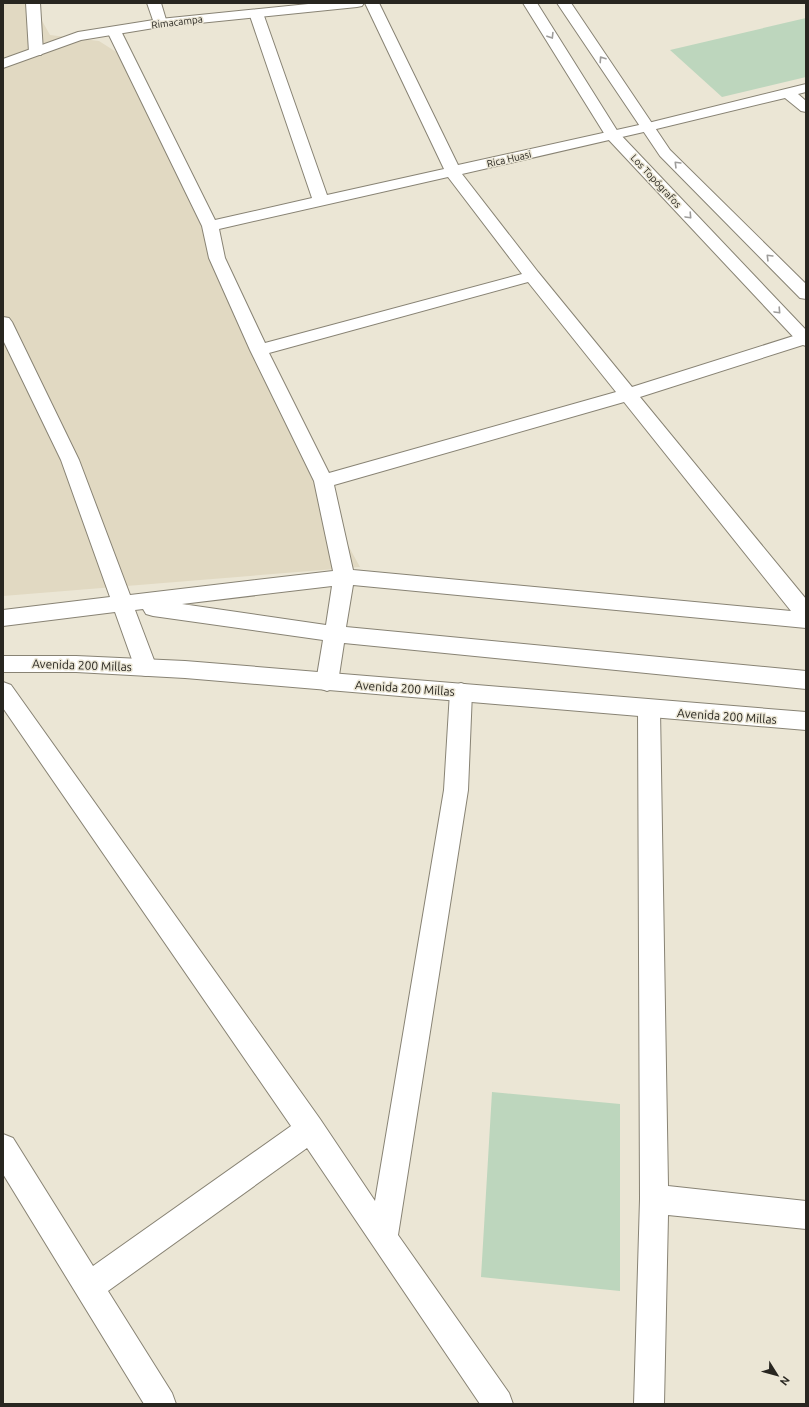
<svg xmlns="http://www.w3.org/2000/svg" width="809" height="1407" viewBox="0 0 809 1407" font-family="Ubuntu,sans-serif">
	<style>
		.built { fill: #e1d9c2 }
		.green { fill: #bdd6bd }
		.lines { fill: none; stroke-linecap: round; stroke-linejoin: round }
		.minor-casing { stroke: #888374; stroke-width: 2 }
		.tertiary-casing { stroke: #888374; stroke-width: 2 }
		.secondary-casing { stroke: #888374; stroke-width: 2 }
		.minor { fill: #fff; fill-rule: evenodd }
		.tertiary { fill: #fff; fill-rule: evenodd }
		.secondary { fill: #fff; fill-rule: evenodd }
		.oneway { stroke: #9e9d9b }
		.labels { text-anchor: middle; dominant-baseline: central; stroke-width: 3; stroke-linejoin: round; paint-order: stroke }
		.far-street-label { font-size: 10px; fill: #282620; stroke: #ebe6d5 }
		.street-label { font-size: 12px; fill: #282620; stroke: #ebe6d5 }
	</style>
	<rect width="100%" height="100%" fill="#ebe6d5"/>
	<path class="built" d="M3,3H32L50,35L99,41L121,55L200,224L313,482L360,567L3,596Z"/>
	<path class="green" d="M806,18V77L722,97L670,50Z
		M492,1092L620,1104V1291L481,1277Z"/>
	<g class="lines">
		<defs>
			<path id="minor" d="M26,3H40L43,52L41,55H31L29,52Z
				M147,3H161L167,23L165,26H155Z
				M365,3H379L458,165L648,123L806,84V92L798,94L806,101V112L801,111L785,98L648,131L462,174L538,272L632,387L806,332V344L640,397L806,599V628L353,585L346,627L806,671V689L344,643L338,682L335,688L327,691L319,688L316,682L323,640L153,616L146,614L143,609L135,610L157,668L154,674L146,676L138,674L135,668L115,612L3,626V610L110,597L61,460L3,340V317L9,318L12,322L79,460L130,595L333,571L314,481L250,350L209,258L202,226L107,31L109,28H119L121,31L215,220L312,198L249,13L251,10H261L263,13L327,195L444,169ZM448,177L522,274L265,343L225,258L219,229ZM528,282L616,392L329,473L269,353ZM624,402L791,611L353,570L334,485ZM332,586L326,625L182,604Z
				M3,682L11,685L320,1119L375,1201L444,790L450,692L453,686L461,683L469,686L472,692L468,790L398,1235L509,1393L513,1404H480L307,1148L108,1291L172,1393L176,1404H144L3,1174V1134L13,1138L93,1266L291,1126L3,708Z
				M649,701L657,704L660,710L668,1186L806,1201V1229L668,1215L664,1404H634L640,1199L638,710L641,704Z"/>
			<path id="tertiary" d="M318,3H364L362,6L357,7L160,27L81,40L3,68V59L78,32L160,19Z"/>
			<path id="secondary" d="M523,3H537L618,132L806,330V346L800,344L607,138Z
				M557,3H571L670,150L806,284V299L800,298L660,156Z
				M3,656H76L185,661L806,712V730L185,678L76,672H3Z"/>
		</defs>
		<use href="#minor" class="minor-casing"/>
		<use href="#tertiary" class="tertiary-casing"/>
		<use href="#secondary" class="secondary-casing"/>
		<use href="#minor" class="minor"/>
		<use href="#tertiary" class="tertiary"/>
		<use href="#secondary" class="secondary"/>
	</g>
	<defs><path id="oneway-chevron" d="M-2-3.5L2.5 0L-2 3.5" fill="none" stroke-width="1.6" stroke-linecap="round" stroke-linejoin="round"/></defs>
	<g class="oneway">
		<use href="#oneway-chevron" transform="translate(551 36) rotate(58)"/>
		<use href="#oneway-chevron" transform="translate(602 59) rotate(-124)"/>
		<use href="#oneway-chevron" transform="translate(677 164) rotate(-135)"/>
		<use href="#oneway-chevron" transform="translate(689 216) rotate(47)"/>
		<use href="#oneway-chevron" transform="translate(769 257) rotate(-135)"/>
		<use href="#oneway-chevron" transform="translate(778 311) rotate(47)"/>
	</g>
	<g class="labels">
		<g class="far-street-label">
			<text transform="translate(177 22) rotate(-7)">Rimacampa</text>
			<text transform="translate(509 159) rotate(-13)">Rica Huasi</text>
			<text transform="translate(656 181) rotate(47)">Los Topógrafos</text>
		</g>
		<g class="street-label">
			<text transform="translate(82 665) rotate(2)">Avenida 200 Millas</text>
			<text transform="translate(405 688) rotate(4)">Avenida 200 Millas</text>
			<text transform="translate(727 716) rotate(4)">Avenida 200 Millas</text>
		</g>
	</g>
	<rect width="809" height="1407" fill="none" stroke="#282620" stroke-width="8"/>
	<g transform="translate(777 1375) rotate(127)" stroke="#ebe6d5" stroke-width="3" paint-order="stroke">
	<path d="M0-3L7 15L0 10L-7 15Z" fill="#282620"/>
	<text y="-6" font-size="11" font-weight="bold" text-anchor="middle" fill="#282620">N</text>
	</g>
</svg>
